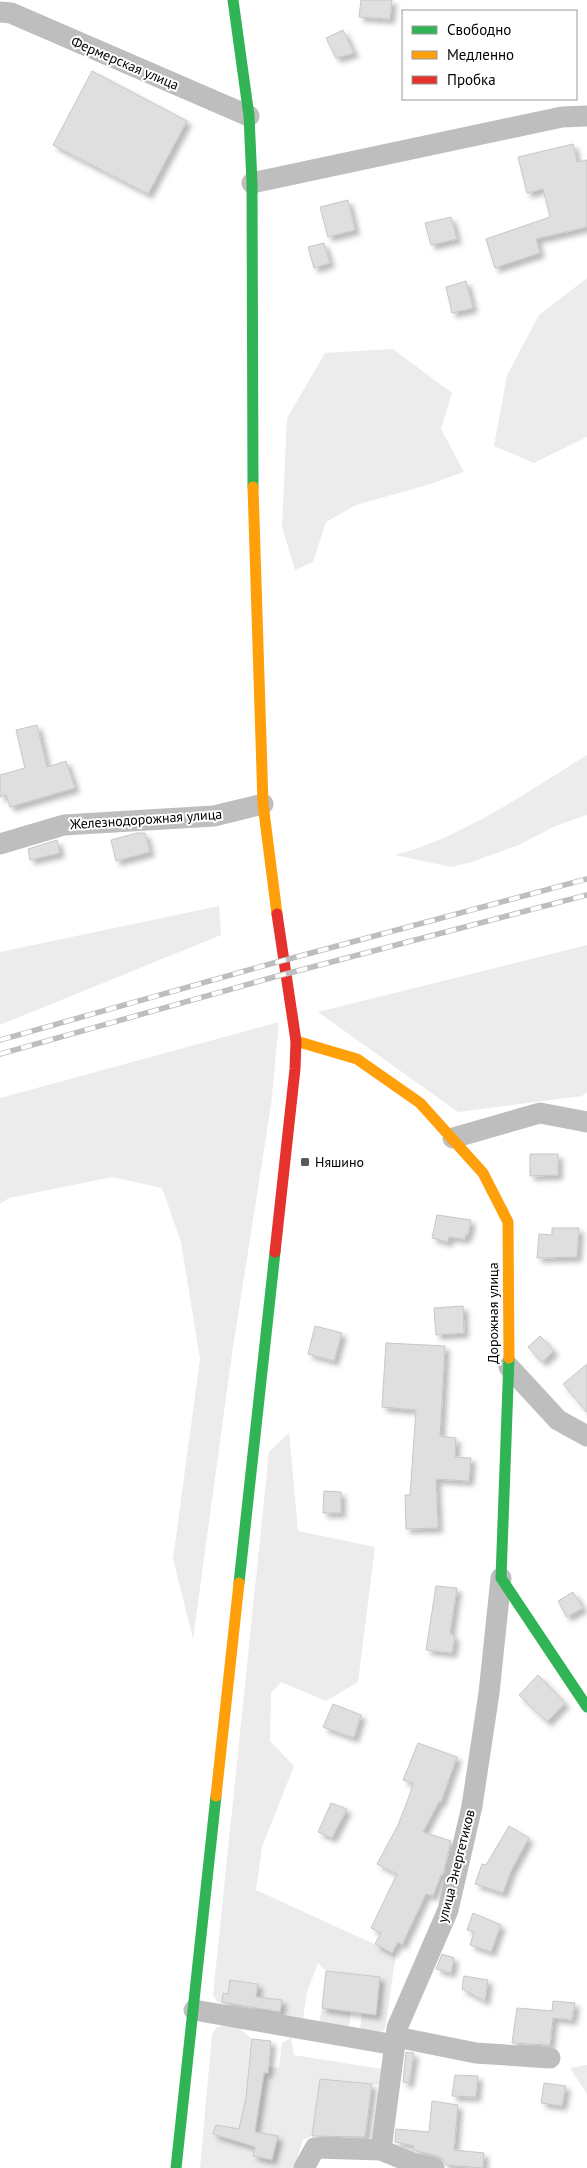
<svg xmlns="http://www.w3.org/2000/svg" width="587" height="2168" viewBox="0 0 587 2168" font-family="'PT Sans',sans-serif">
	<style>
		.green { fill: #ececec }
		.building { fill: #dfdfdf; stroke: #c7c7c7; filter: url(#shadow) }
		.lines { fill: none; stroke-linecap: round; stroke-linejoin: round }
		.street { stroke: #bebebe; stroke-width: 21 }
		.fast { stroke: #30b455; stroke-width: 11 }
		.slow { stroke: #ff9f0a; stroke-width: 11 }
		.jam { stroke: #e5322d; stroke-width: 11 }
		.rail-casing { stroke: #bebebe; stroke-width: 5.5 }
		.rail { stroke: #fff; stroke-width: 4; stroke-dasharray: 11; stroke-linecap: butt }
		.poi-dot { fill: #595959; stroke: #fff; stroke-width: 2 }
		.labels { text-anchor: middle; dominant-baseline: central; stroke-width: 4; stroke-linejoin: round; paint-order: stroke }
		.street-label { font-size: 14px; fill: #000; stroke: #fff }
		.poi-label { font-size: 14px; fill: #000; stroke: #fff; text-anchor: start }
	</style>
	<defs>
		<filter id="shadow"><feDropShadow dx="4.5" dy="4.5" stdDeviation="2.5" flood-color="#0004"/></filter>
	</defs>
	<rect width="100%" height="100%" fill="#fff"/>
	<path class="green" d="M587,278V437L534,463L494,446L507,375L539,315Z
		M393,349L452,393L441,429L464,472L427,485L356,505L326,522L313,562L295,570L282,527L287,418L325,353Z
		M587,755V815L555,826L521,844L472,862L451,867L395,855C466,836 525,793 587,755Z
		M219,906L221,935L0,1025V952Z
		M587,945V1092L582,1096L458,1112L318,1012Z
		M279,1022L271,1105L232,1354L193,1639L173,1559L200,1359L181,1242L162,1188L112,1177L9,1198L0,1204V1098Z
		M289,1433L298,1531L375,1547L358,1682L326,1701L281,1682L271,1693L270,1741L294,1766L262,1847L256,1890L396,1954L385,2029L379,2034L360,2029L362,2013L376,2015L380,1977L326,1971L318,1963L307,1992L303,2019L254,2010L258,1983L231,1980L226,2005L218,2003L213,1995L269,1452Z
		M322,2008L351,2012L349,2028L319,2024Z
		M229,2025L239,2028L252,2039L249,2071L267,2073L268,2067L279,2068L282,2043L291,2038L294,2055L382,2069L379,2085L320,2079L312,2136L303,2140L294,2168H200L212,2034L217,2027Z
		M587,2065V2094L570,2068Z"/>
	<path class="building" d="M361,0H392L390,19L359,17Z
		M343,30L354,53L336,58L326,38Z
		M92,71L187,121L148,194L53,145Z
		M573,144L577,162L587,160V227L536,239L540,253L495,268L486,239L550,217L543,189L527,193L518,157Z
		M348,200L355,230L328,237L320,207Z
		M451,217L457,239L431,245L425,223Z
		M324,243L330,263L314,268L308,247Z
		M466,281L473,308L452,313L446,287Z
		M37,725L47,767L66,761L75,788L10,807L6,795L0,797V775L25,768L16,730Z
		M137,833H145L150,852L116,861L111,840Z
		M57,840L60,853L30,860L28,849Z
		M530,1154H558V1175L530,1176Z
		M437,1215L471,1220L468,1235L466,1234L465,1239L449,1237L448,1242L432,1238Z
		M552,1228H579L577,1257L537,1258L539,1234L552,1235Z
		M463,1306L464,1333L436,1335L434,1308Z
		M315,1326L342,1333L334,1361L308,1354Z
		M540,1336L554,1351L542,1362L528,1347Z
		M386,1343L445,1346L440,1436L456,1438L455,1457L471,1458L469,1481L436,1479L438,1528L406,1529L405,1495H410L416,1410L382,1407Z
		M587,1364V1412L563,1384Z
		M324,1491L341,1492V1513H323Z
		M436,1586L457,1588L450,1633L455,1637L452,1653L426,1650Z
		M573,1592L583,1608L567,1617L558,1601Z
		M538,1675L565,1703L547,1722L519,1695Z
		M333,1704L361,1715L354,1738L323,1727Z
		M418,1743L457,1757L441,1802H439L423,1832L451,1841L443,1875H441L433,1896L426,1894L402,1945L398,1942L392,1953L375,1944L381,1933L371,1928L397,1874L377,1864L398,1825L411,1791L413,1783L403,1780Z
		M331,1803L347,1809L332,1838L318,1832Z
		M509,1826L529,1838L511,1871L503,1893L475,1884L482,1864L486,1865Z
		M473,1913L501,1925L491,1952L470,1945L474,1932L467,1930Z
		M442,1954L454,1958L451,1973L436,1969Z
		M326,1971L380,1977L376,2015L322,2008Z
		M464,1976L488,1980L485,2001L462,1989Z
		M230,1980L258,1984L256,1997L282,2000L280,2012L222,2002L223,1993L228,1994Z
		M553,2001L575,2003L572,2020L553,2018L550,2045L512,2043L517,2008L552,2011Z
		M252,2039L271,2041L268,2073H264L255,2132L278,2136L272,2160L253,2156L255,2147L213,2134L216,2125L239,2129L246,2098Z
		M406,2052L414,2053L409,2083L403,2082Z
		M455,2075L478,2076L476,2097L452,2096Z
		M320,2079L372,2084L365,2137L312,2136Z
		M544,2083L566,2086L562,2106L541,2103Z
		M432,2101L458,2105L454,2150L484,2153L483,2168L446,2165L443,2159L437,2156L413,2150L414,2146L395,2142L396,2129L429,2132Z"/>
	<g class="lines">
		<path class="street" d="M0,12L11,13L249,116
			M252,183L562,117L587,116
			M0,844L64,825L214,816L263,804
			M453,1138L540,1113L587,1122
			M509,1367L558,1420L587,1436
			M194,2010L395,2045
			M396,2037L476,2053L550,2058
			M304,2168L315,2148L381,2150
			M434,2168L415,2164L381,2150L397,2028L448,1910L472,1806L489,1693L501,1578"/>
		<path class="fast" d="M233,0L249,116L252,183L253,487
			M509,1358L501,1578L587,1707
			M239,1583L275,1252
			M176,2168L216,1796"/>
		<path class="slow" d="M253,487L263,804L277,914
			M296,1041L357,1059L420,1103L483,1173L508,1222L509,1358
			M216,1796L239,1583"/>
		<path class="jam" d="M275,1252L295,1069L296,1041L277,914"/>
		<defs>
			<path id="rail" d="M0,1040L270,964L587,879
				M0,1054L274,977L587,895"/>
		</defs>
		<use href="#rail" class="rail-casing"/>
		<use href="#rail" class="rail"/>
	</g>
	<rect class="poi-dot" x="300" y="1157" width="10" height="10" rx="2.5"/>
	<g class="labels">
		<g class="street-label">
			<text transform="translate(125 63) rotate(23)">Фермерская улица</text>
			<text transform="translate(146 819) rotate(-4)">Железнодорожная улица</text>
			<text transform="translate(493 1313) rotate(-90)">Дорожная улица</text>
			<text transform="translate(456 1866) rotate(-76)">улица Энергетиков</text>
		</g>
		<g class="poi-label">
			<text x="315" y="1162">Няшино</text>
		</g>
	</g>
	<rect x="402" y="10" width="175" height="90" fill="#ffffff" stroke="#999999"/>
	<rect x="412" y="26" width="25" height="8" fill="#30b455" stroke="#999999"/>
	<text x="447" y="35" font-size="15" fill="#000000">Свободно</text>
	<rect x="412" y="51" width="25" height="8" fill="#ff9f0a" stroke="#999999"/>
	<text x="447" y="60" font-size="15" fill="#000000">Медленно</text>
	<rect x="412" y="76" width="25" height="8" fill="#e5322d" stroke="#999999"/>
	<text x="447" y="85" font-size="15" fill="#000000">Пробка</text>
</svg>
